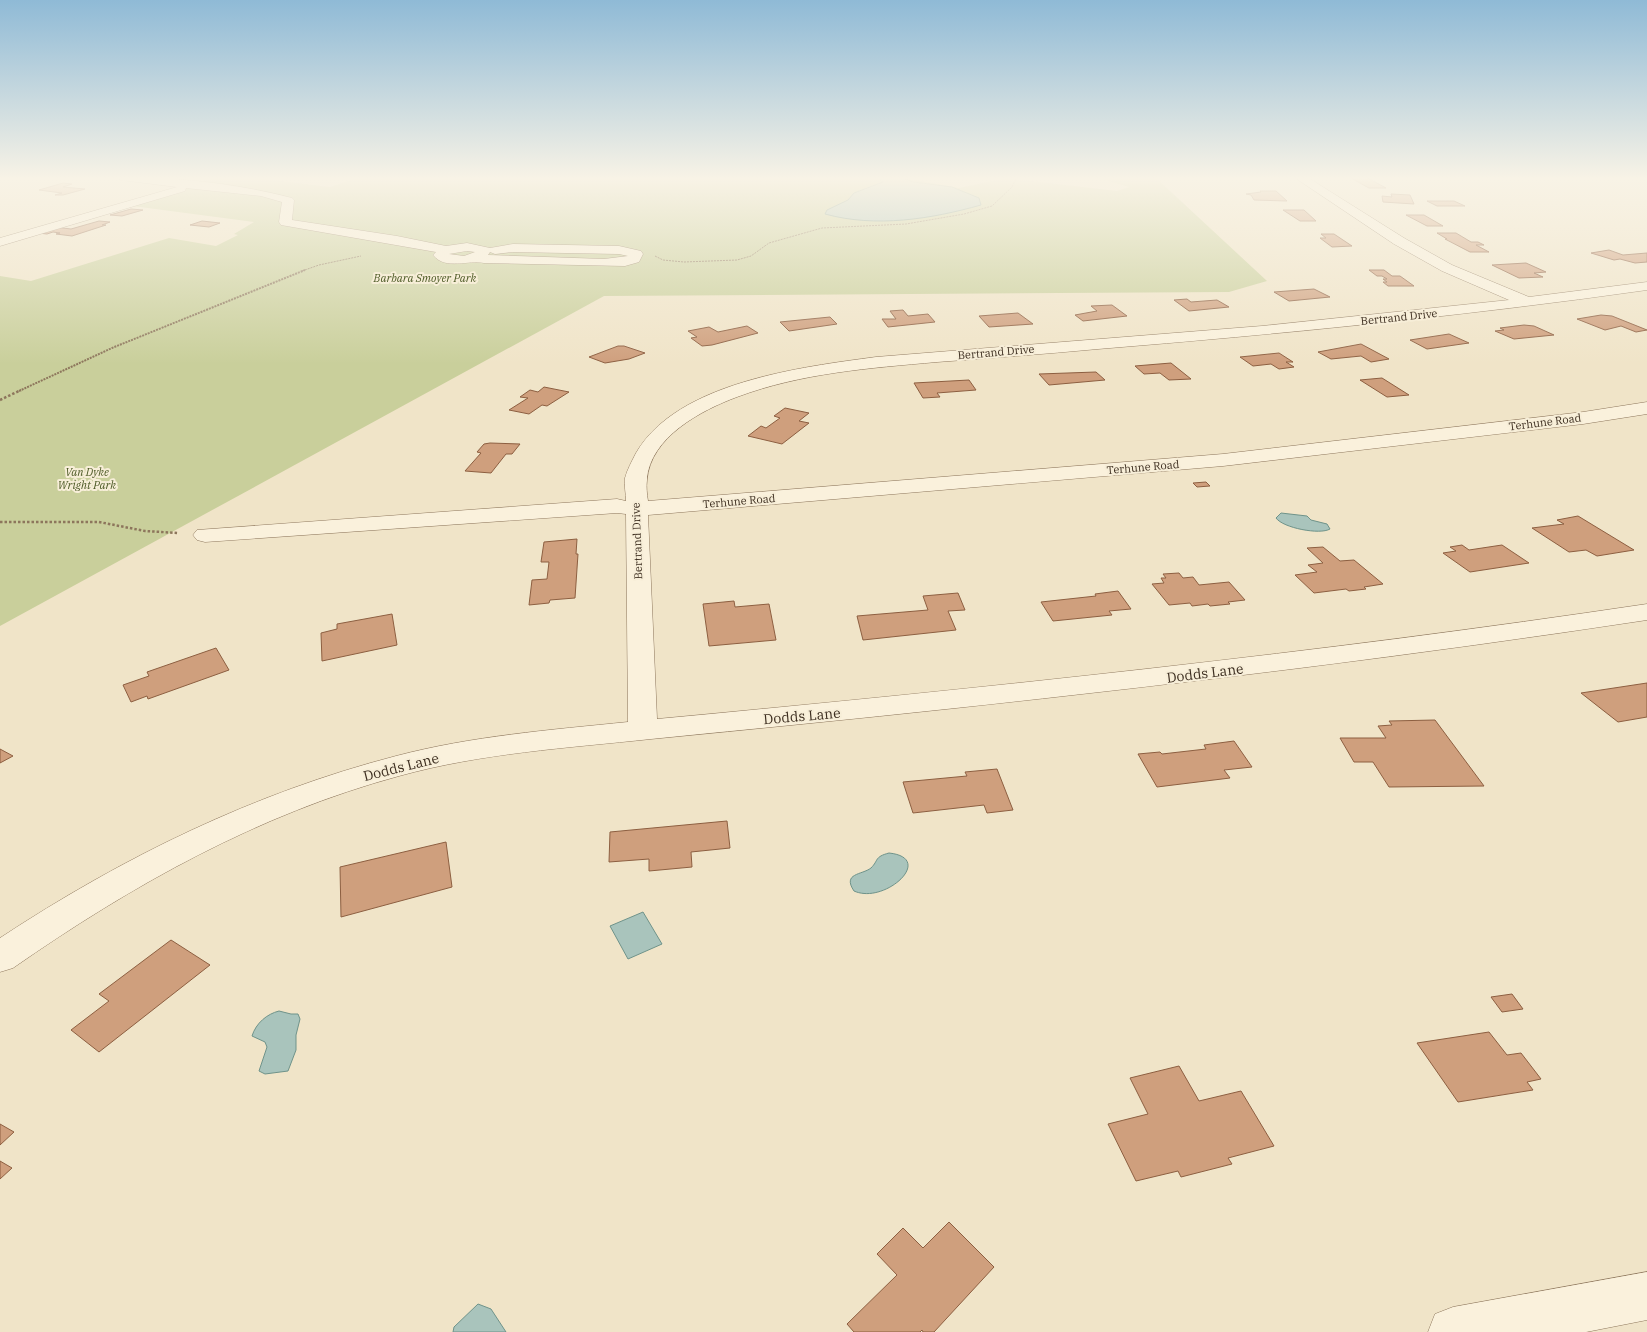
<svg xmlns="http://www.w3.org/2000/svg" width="1647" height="1332" viewBox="0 0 1647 1332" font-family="'IBM Plex Serif',serif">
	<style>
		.green { fill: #c9cf9b }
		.water { fill: #a9c4bc; stroke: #6f938a }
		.building { fill: #cf9f7d; stroke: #8d5f41 }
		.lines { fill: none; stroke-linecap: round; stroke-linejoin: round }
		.minor-casing { stroke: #8d765c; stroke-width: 1 }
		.path-far2 { stroke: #8d765c; stroke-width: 1; stroke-dasharray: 2 1; stroke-linecap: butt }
		.path-far1 { stroke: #8d765c; stroke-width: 2; stroke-dasharray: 2 1; stroke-linecap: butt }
		.path { stroke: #8d765c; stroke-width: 2.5; stroke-dasharray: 2.5 2; stroke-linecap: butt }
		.minor { fill: #faf1dc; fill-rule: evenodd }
		.labels { text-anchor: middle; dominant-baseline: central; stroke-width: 4; stroke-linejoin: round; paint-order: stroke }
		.far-park-label { font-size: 11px; font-style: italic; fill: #4d5a26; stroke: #f7eed8 }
		.far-street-label { font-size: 11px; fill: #3d2e20; stroke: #f7eed8 }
		.street-label { font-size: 14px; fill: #3d2e20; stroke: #f7eed8 }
	</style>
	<rect width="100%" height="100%" fill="#f0e4c8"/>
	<path class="green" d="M219,177H248L330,187L361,177H899L959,188L1006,178L1117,191L1129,187L1096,177H1155L1267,281L1229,292L604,296L0,626V276L31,281L169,238L216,246L238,235L234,234L254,222L125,205Z"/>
	<path class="water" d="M883,177H899L914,182L952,187L979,198L981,205C931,219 876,228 825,214L827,210L848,200L854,193L883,182L880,180Z
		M1281,513L1307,516L1311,520L1327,524L1330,529C1320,535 1283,528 1276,518Z
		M889,853C936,858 885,905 854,891C842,873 862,875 871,868C879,860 874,857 889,853Z
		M643,912L662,944L628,959L610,926Z
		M279,1011L291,1014H298L300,1019L296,1035V1050L288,1071L265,1074L259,1071L267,1047L265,1042L252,1036C256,1023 267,1014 279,1011Z
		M478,1304L491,1309L506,1332H453L454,1327Z"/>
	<path class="building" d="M1349,177H1366L1386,188H1369Z
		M63,183L72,184L63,187L85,189L63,195H55L62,193L39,190Z
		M1260,191H1276L1287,201L1254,200L1251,195L1246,194L1261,192Z
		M1391,194L1410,195L1414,204L1383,202L1382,196L1392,197Z
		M1427,201H1454L1465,206H1437Z
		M131,209L143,210L122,216L110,215Z
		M1283,210H1304L1316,221H1300Z
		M1406,215H1424L1443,226H1427Z
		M99,221L110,222L102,225H106L72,236L56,234L60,233L53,232L47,234L38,233L55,227L71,229Z
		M202,221L220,223L209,227L190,225Z
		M1437,233H1456L1471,242H1478L1484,245H1476L1489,252H1470L1445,239H1447Z
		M1321,234H1334L1352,246L1332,247L1320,238H1326Z
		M1609,250L1623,255L1647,253V262L1635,263L1620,259L1614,260L1591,253Z
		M1526,263L1546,272L1534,273L1543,277L1519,278L1492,265Z
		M1369,270H1384L1392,276H1400L1414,286H1388L1383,282H1387L1383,279H1387L1382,276H1377Z
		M1314,289L1330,297L1289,301L1274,292Z
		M1187,299L1191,302L1217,300L1229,307L1189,311L1174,300Z
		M1112,305L1127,316L1083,321L1075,315L1097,311L1091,306Z
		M903,310L908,316L928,314L935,322L888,327L882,319H896L890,311Z
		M1018,313L1033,324L989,327L979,316Z
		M1601,315L1612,316L1647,330L1636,332L1621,326L1605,330L1577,319Z
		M830,317L837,324L789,331L780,322Z
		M1524,325L1534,326L1554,335L1514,339L1495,331L1504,330L1500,328Z
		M747,326L758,333L712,345L702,346L691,338L697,337L688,331L709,327L718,332Z
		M1449,334L1469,343L1427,349L1410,340Z
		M1361,344L1389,359L1371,362L1361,356L1331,359L1318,352Z
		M618,346H624L645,353L629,359L605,363L589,357Z
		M1279,353L1293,362H1286L1294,367L1279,369L1271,364L1253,366L1240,357Z
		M1171,363L1191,379L1169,380L1160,373L1144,374L1135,366Z
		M1096,372L1105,380L1049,385L1039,374Z
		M1382,378L1409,395L1387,397L1360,380Z
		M969,380L976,390L937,393L940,397L923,398L914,383Z
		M544,387L569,392L547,406L542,405L529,414L509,410L528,398L520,397L530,390L538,392Z
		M785,408L809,413L799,421L809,423L782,444L748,436L761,426L766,428L780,418L774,416Z
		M490,443L520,444L512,454H506L491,473L465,471L481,453L477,452L484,444Z
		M1206,482L1210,486L1197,487L1193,483Z
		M1578,516L1634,550L1597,556L1586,550L1569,552L1532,528L1564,524L1557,520Z
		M577,539L576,554H578L575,598L550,600L549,603L529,605L532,580L547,579L549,562H541L544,542Z
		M1462,545L1469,550L1502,545L1529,563L1470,572L1443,553L1456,551L1450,547Z
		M1323,547L1340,561L1354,560L1383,584L1364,587L1366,589L1349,591L1346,589L1314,593L1295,575L1317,572L1308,565L1323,563L1307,548Z
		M1179,573L1183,578L1193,577L1199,585L1229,582L1245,600L1228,602L1230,604L1210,606L1208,604L1192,606L1190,603L1169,605L1152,584L1164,583L1161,578H1166L1163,574Z
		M1118,591L1131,609L1109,611L1112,615L1053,621L1041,602L1096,596L1095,594Z
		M958,593L965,610L948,611L956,630L863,640L857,616L928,610L923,596Z
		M734,601L735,607L769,604L776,640L709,646L703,604Z
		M392,614L397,645L322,661L321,633L337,629V624Z
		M216,648L229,670L148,699L147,696L131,702L123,685L149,676L147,672Z
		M1647,683V717L1618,722L1581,693Z
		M1435,720L1484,786L1389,787L1373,762H1354L1340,738H1386L1378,726L1392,725L1389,721Z
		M1234,741L1252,767L1224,770L1230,778L1157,787L1138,754L1160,752L1162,754L1206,749L1204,745Z
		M0,749L13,756L0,763Z
		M997,769L1013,810L987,813L984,805L913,813L903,782L967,776L965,772Z
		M727,821L730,848L691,852L692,867L649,871V859L609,862L610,832Z
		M446,842L452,887L341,917L340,867Z
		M171,940L210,965L99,1052L71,1030L109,1001L99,994Z
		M1512,994L1523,1009L1502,1012L1491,997Z
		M1489,1032L1507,1055L1521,1053L1541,1079L1527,1082L1533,1090L1458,1102L1417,1043Z
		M1179,1066L1199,1101L1241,1091L1274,1146L1228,1158L1232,1164L1181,1177L1178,1171L1136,1181L1108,1124L1148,1114L1130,1078Z
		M0,1124L14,1132L0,1145Z
		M0,1161L12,1168L0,1179Z
		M949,1222L994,1267L934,1332H923L922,1330L920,1332H854L847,1324L897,1275L877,1254L903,1228L923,1248Z"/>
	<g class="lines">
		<defs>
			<path id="minor" d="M116,177C174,177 235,183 292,198L294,200L292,220L397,236L446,246L467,243L490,248L513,244L619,246L641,251L643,254L639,262L625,266L484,263C469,259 446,271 433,255L436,252L281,225L279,222L282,202L261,196L186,188L185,191L0,246V238L177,187L121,180ZM467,251L475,252L464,256L449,254ZM513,252L619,254L628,256L604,259L488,255L490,252L495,254Z
				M1294,177H1307L1404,238L1452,265L1529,297L1647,282V290C1464,316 1281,334 1098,349C1044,354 991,358 937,362C870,368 801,373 737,397C702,410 650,437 647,480C646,487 647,494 648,501L1223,454L1583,412L1647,402V414L1583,424L1223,466L648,515L657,719C988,688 1318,653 1647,604V620C1417,655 1187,683 956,708C854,719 753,729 651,739C567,748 482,753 399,776C259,814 132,885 13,968L0,972V938C123,857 254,793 396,756C472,736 550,730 628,722L626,514L617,513L205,542L197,540L193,535L197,530L617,499L626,501C626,494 624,485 625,478C627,470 632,461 636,453C677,382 802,367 876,357L1262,326L1509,300L1442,271L1394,244Z
				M1647,1272V1320L1586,1332H1428L1435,1314L1453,1307Z"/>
		</defs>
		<use href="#minor" class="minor-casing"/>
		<path class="path-far2" d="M655,256L663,260L684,262L737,260L751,256L769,243L822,228L906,224L964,214L992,206L1012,187L1017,177
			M302,271L319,265L361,256"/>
		<path class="path-far1" d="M19,391L112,348L305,270"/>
		<path class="path" d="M0,400L21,390
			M0,522H99L145,531L178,533"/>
		<use href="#minor" class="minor"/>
	</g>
	<linearGradient id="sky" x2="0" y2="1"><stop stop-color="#8fbad6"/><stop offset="0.49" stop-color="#f8f3e6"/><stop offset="1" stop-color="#f8f3e6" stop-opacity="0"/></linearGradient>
	<rect width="1647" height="364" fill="url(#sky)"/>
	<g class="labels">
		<g class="far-park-label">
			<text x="425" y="278">Barbara Smoyer Park</text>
			<text x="87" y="472">Van Dyke<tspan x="87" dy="13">Wright Park</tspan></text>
		</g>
		<g class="far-street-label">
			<text transform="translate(1399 317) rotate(-6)">Bertrand Drive</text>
			<text transform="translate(996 352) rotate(-5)">Bertrand Drive</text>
			<text transform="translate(1545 422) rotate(-7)">Terhune Road</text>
			<text transform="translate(1143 467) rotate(-5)">Terhune Road</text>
			<text transform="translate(739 501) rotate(-5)">Terhune Road</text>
			<text transform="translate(637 541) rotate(-92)">Bertrand Drive</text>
		</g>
		<g class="street-label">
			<text transform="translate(1205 673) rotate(-7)">Dodds Lane</text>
			<text transform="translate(802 716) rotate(-5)">Dodds Lane</text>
			<text transform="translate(401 767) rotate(-14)">Dodds Lane</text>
		</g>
	</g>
</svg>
